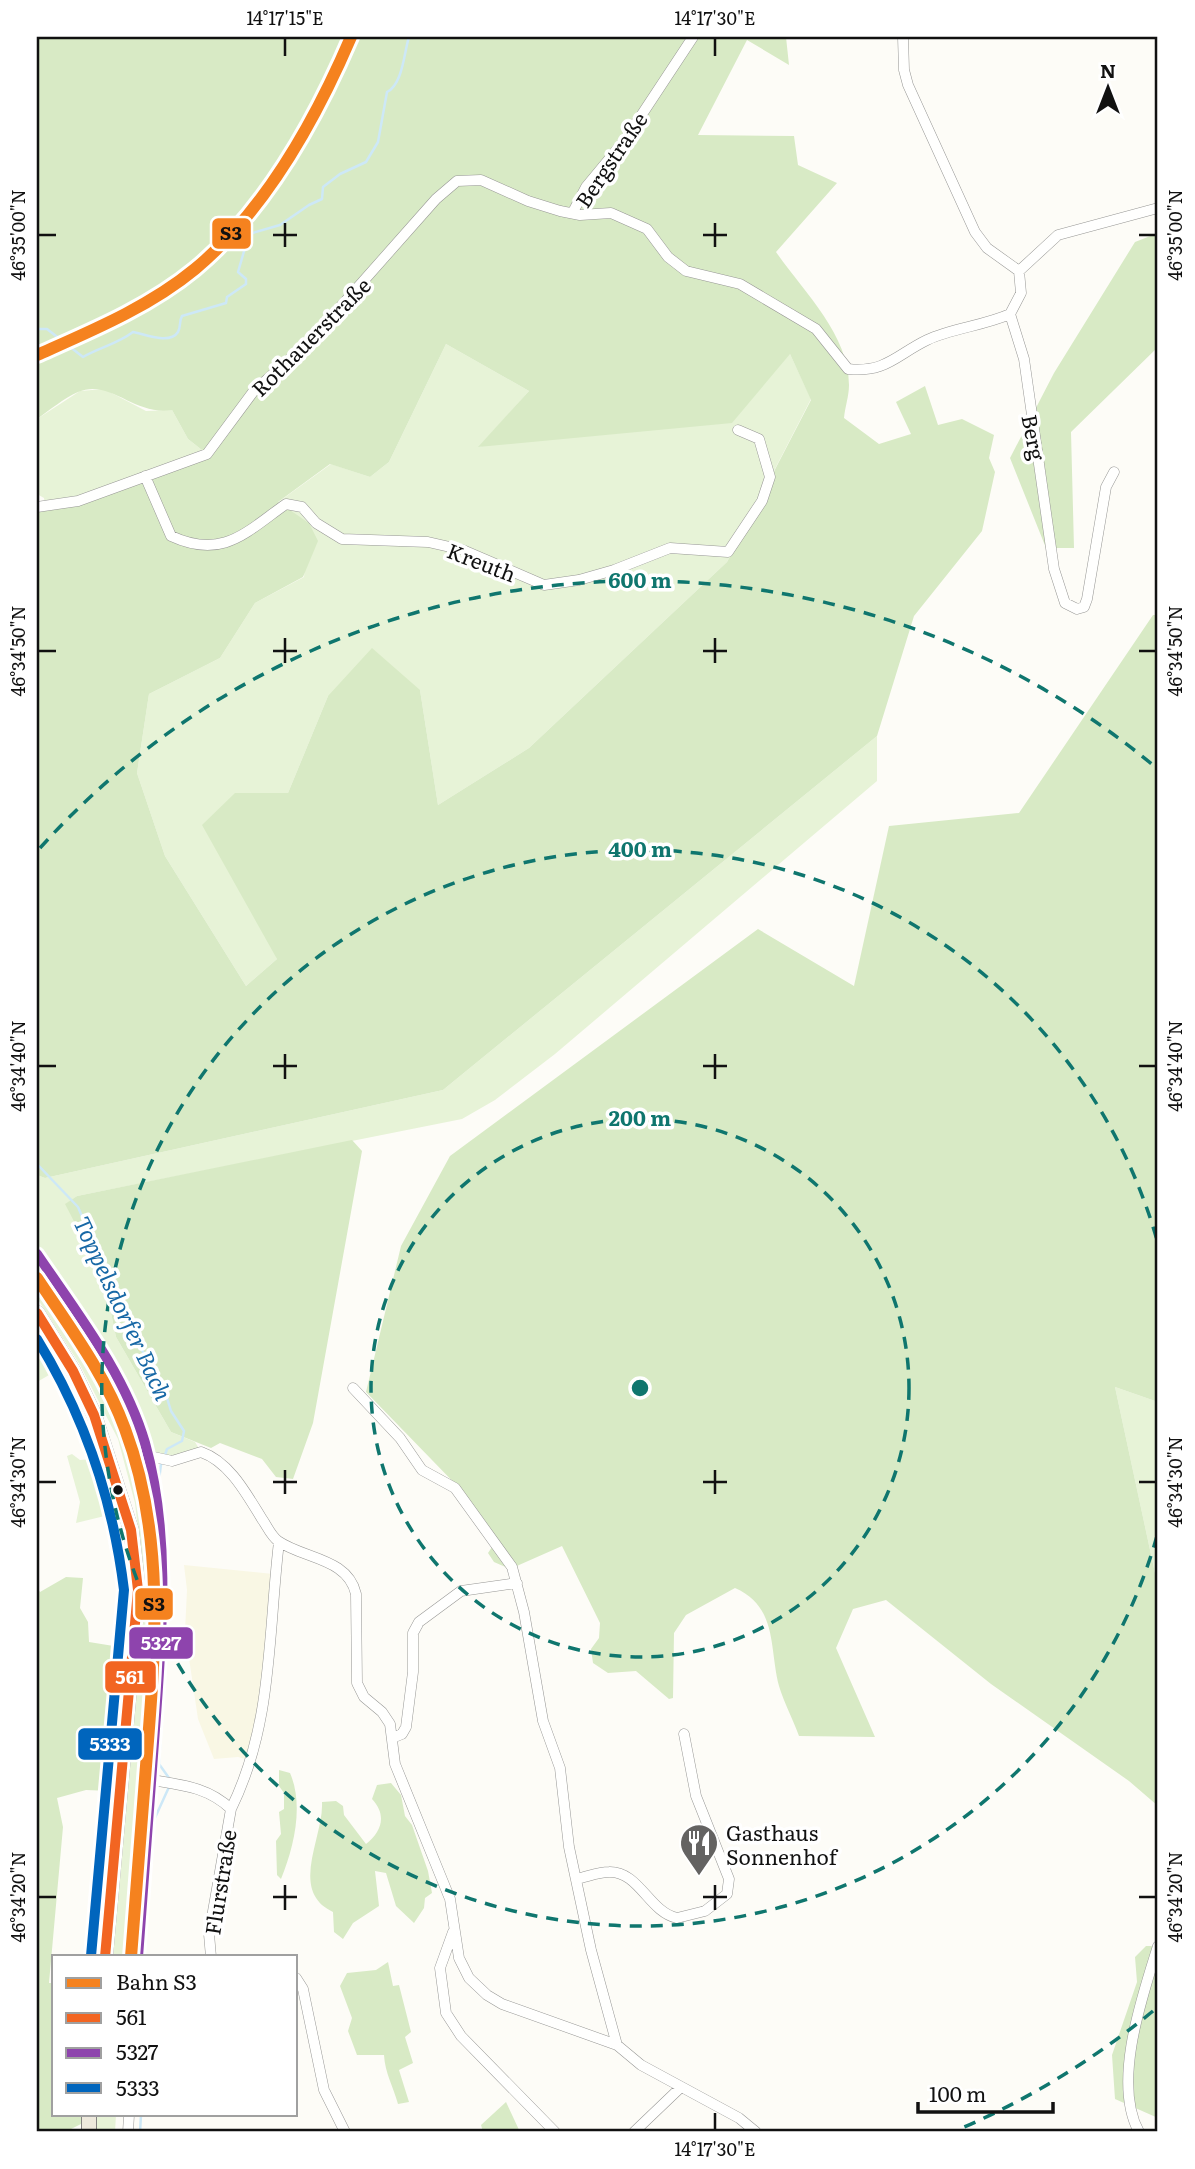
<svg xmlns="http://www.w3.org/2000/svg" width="1195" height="2169" viewBox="0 0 1195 2169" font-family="Literata,serif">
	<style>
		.farmland { fill: #f9f7e4 }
		.green { fill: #e7f3d7 }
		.forest { fill: #d8eac5; fill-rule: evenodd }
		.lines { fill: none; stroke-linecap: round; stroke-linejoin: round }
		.stream { stroke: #cde8f7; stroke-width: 2.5 }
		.minor-casing { stroke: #979795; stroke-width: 11 }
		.primary-casing { stroke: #858482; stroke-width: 16 }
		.minor { stroke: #fffffe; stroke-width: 10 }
		.primary { stroke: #ede9dc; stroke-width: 14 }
		.bus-1-casing { stroke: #fff; stroke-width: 16 }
		.bus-2-casing { stroke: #fff; stroke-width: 16 }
		.bus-3-casing { stroke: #fff; stroke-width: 16 }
		.bus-1 { stroke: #f26522; stroke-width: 10 }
		.bus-2 { stroke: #8e44ad; stroke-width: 10 }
		.bus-3 { stroke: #0065bd; stroke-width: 10 }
		.rail-1-casing { stroke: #fff; stroke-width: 18 }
		.rail-1 { stroke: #f5821f; stroke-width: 12 }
		.ticks { fill: none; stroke: #111; stroke-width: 2.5 }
		.ring { fill: none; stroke: #0f766e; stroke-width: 3.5; stroke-dasharray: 12 9 }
		.bus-dot { fill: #111; stroke: #fff; stroke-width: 2.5 }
		.labels { text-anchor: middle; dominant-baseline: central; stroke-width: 7; stroke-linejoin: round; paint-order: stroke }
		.street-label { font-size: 21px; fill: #111; stroke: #fff }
		.poi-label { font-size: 21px; fill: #111; stroke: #fff; text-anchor: start }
		.water-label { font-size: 23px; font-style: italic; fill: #1768a6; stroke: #fff }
		.centre { fill: #0f766e; stroke: #fff; stroke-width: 3.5 }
		.ring-label { font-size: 21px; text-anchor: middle; font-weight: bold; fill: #0f766e; stroke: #fff; stroke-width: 7; stroke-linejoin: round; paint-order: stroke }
		.line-badge { stroke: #fff; stroke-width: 2.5 }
		.badge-label { font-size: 19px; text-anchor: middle; font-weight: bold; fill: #fff }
		.pale-badge-label { font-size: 19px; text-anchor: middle; font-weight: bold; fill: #111 }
		.neatline { fill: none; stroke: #111; stroke-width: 2.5 }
		.ticks-label { font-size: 18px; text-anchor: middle; fill: #111 }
	</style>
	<rect width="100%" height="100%" fill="#fdfcf7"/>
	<path class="farmland" d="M184,1565L273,1574L265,1687L249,1760L238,1757L214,1759L198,1719L185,1631L187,1590Z"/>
	<path class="green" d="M446,344L529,391L479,447L790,354L811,399L727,562L529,748L438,805L420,690L328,696L288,793H235L277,959L246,986L165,856L137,773L149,694L220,658L255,603L304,577L309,523L277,503L331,464L370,477L389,462Z
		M104,389L146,411L172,410L188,439L207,454L78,501L45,505L44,498L37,494V419L80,391Z
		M877,736V781L555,1054L495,1100L462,1119L77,1196L66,1204L104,1279L116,1337L171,1432L195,1442L201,1452L179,1460L149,1456L154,1505L123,1413L81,1336L37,1272V1175L45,1178L443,1090Z
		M37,1285C69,1332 106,1382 126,1437C146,1489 151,1545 154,1600L127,1957H111L142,1611L143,1571L135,1503L118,1439L80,1365L37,1298Z
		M37,1313L68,1364L37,1382Z
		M1115,1387L1158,1402V1587Z
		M87,1398L125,1511L76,1523L80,1502L67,1456L72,1454L80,1460L92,1459Z
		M95,2115H116L115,2132H94Z"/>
	<path class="forest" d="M37,37H346C314,120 238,235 166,287C126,315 81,333 37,352Z
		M355,37H786L789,65L747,40L698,135L794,136L798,165L837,183L776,252C804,292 849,335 849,385C849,396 845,407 844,418L879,444L911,434L896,402L925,386L938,425L962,419L994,435L989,458L995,472L982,531L914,616L877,736L443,1090L45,1178L37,1175V508L78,501L207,454L188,439L172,410C134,416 110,378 78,392C64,398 50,410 37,419V359C82,340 129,321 170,293C246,240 323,123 355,37ZM446,344L529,391L478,447L732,423L790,354L811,400L727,562L529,748L438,805L420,690L372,648L328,696L288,793H235L202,825L277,959L246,986L165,856L137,773L149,694L220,658L255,603L303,577L318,541L309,523L278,502L330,464L370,477L389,462Z
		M1158,233V347L1071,432L1074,548H1046L1010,458L1054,373L1135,242Z
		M1153,615H1158V1402L1115,1387L1158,1587V1806L1129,1781L991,1684L886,1600L853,1609L836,1648L875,1737L799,1736C793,1719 784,1703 779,1686C769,1648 778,1607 735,1588L686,1615L674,1633L673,1698L669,1699L636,1671L608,1673L593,1663L591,1649L599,1638L600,1623L562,1546L510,1569L494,1562L488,1553L494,1544L464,1493L366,1392L401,1246L450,1156L758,929L854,986L889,826L1019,813Z
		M352,1140L362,1151L313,1423L293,1479L276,1477L262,1459L220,1443L211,1448L171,1432L116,1337L104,1279L65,1204L77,1196Z
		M66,1577L83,1578L80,1608L88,1622L89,1642L132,1649L122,1766L112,1769L111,1791L86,1790L57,1798L63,1827L49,1983H54V2115H89V2120L65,2132H37V1587L40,1592Z
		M279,1770L290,1773C304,1805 294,1847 281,1879L277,1875L276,1841L281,1834L279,1812L284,1809V1793L279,1786Z
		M391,1783L401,1795L405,1816L412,1825L428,1871L432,1893L425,1898L424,1908L414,1923L396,1906L386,1873L375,1871L379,1906L353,1923L343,1939L334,1932L333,1912C288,1891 324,1837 322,1802L336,1801L343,1806L344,1815L366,1844C382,1831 387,1815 372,1799L377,1785Z
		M1146,1946H1158V2118L1115,2099L1112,2055L1137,1982L1135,1957Z
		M388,1962L393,1986L399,1985L411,2032L405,2037L413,2063L399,2070L409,2102L398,2104C393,2086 385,2073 384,2055H357L348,2031L352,2018L340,1986L347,1973L376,1970Z
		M506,2102L520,2132H483L481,2125Z"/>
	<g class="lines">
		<path class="stream" d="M37,329H47L83,357C101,347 117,344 133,332C144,334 170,345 178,332C181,327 179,321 182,316L226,303L227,297L246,284V279L238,272L249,234L280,225L309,205L322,199L323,187L340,174L366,162L378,142L387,92C403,84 404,52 409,37
			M37,1164L78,1207L133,1336L162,1382L171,1411L184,1431L182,1441L167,1449L165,1455
			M158,1488L161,1464
			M166,1645L159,1764L169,1778
			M143,1957L154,1820L169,1787
			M140,2132L141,2115"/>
		<defs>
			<path id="minor" d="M903,37L904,70L908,85L975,232L987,248L1019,271
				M573,212L586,187L625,140L693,37
				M1019,271L1021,293L1010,314L1024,359L1054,569L1065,603L1077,609L1084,607L1087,599L1106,487L1114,472
				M1019,271L1058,235L1158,208
				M145,476L171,536C223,560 246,532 286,504L302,507L316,523L342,539L428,542L463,550L544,585L579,580L614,570L670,548L728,552L762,501L770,477L759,439L738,430
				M37,507L78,501L207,454L253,392L312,339L436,199L457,181L481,180L528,201L560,211L580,215L611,213L647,229L668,257L686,271L740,284L816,329L848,369C886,373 896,355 927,340C952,328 983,326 1010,314
				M37,1254C77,1314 141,1398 151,1469L162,1559L163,1618L138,1957
				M353,1388L400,1438L422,1470L455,1488L512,1567L524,1612L543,1721L560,1768L569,1847L591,1950L617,2045
				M149,1456L172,1461L201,1452C230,1462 247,1495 262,1519C267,1526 271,1536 278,1541C304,1559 348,1558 356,1594L357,1683L364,1697L382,1712L390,1724L395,1764L450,1899L459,1958L469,1978L487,1995L502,2004L617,2045L641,2065L739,2118L756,2132
				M392,1738L402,1734L406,1727L413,1672V1633L419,1622L461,1591L517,1583
				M152,1780C182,1785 208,1787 231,1809L209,1934L211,1957
				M231,1809C273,1724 268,1634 279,1542
				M576,1879C587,1877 598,1872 609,1872C639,1871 649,1912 677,1918L705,1911L727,1894L729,1879L696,1796L684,1734
				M453,1932L440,1968L446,2013L461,2036L555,2132
				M296,1978L303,1989L324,2090L345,2132
				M128,2132L129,2115
				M634,2132L680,2088
				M1139,2132C1112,2083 1142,1997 1158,1946"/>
			<path id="primary" d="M37,1313L73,1371L94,1415L131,1530L138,1590L105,1957
				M89,2132V2115"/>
		</defs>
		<use href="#minor" class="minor-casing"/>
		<use href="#primary" class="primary-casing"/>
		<use href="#minor" class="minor"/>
		<use href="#primary" class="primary"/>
		<defs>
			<path id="bus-1" d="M37,1313L73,1371L94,1415L131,1530L138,1590L105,1957"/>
			<path id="bus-2" d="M37,1254C77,1313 125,1374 145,1443C171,1535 162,1634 155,1729C149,1805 144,1881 138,1957"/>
			<path id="bus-3" d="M37,1339C85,1417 113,1500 124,1590L91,1956"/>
		</defs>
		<use href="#bus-1" class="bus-1-casing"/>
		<use href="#bus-2" class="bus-2-casing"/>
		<use href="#bus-3" class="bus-3-casing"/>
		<use href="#bus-1" class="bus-1"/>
		<use href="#bus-2" class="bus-2"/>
		<use href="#bus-3" class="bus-3"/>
		<defs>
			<path id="rail-1" d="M37,355C91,331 149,307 195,269C266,210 315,121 351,37
				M37,1278C69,1326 105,1374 125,1429C166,1538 155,1653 146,1766C141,1830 136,1893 131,1957"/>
		</defs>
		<use href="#rail-1" class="rail-1-casing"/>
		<use href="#rail-1" class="rail-1"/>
	</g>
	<path class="ticks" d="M285,38V56M715,38V56M285,223V247M715,223V247M38,235H56M273,235H297M703,235H727M1139,235H1156M285,638V663M715,638V663M38,651H56M273,651H297M703,651H727M1139,651H1156M285,1054V1079M715,1054V1079M38,1066H56M273,1066H297M703,1066H727M1139,1066H1156M285,1470V1494M715,1470V1494M38,1482H56M273,1482H297M703,1482H727M1139,1482H1156M285,1885V1910M715,1885V1910M38,1897H56M273,1897H297M703,1897H727M1139,1897H1156M715,2113V2130"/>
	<g class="ring">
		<circle cx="640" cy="1388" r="269"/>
		<path d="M1157 1536A538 538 0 1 1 1157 1240"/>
		<path d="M1153 2011A807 807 0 0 1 955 2131M40 848A807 807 0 0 1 1153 765"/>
	</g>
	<defs>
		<symbol id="restaurant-pin" viewBox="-11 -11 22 30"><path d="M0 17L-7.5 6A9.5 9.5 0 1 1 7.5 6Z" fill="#646362" stroke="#fff"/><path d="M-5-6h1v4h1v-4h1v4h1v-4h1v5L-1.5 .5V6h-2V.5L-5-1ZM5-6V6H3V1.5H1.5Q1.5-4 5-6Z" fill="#fff"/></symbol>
	</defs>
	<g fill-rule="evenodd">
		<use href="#restaurant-pin" x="677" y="1821" width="44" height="60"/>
	</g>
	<circle class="bus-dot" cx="118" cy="1490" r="6"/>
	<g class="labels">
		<g class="street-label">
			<text transform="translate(610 159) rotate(-56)">Bergstraße</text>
			<text transform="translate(310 336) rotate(-45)">Rothauerstraße</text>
			<text transform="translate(1035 437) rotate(79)">Berg</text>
			<text transform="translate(482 561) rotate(21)">Kreuth</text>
			<text transform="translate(219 1882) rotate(-81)">Flurstraße</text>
		</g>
		<g class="poi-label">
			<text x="726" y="1831">Gasthaus<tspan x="726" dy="24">Sonnenhof</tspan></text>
		</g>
		<g class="water-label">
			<text transform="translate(124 1308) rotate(65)">Toppelsdorfer Bach</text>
		</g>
	</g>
	<circle cx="640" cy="1388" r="10" class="centre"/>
	<g class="ring-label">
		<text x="640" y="588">600 m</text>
		<text x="640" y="857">400 m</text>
		<text x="640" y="1126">200 m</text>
	</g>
	<g class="line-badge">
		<rect x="211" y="217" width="41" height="33" rx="7" fill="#f5821f"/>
		<rect x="134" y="1587" width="40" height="34" rx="7" fill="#f5821f"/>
		<rect x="128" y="1626" width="66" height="34" rx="7" fill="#8e44ad"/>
		<rect x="104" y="1660" width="53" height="34" rx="7" fill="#f26522"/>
		<rect x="77" y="1727" width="66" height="34" rx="7" fill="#0065bd"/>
	</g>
	<g class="badge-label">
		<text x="161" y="1650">5327</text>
		<text x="130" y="1684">561</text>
		<text x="110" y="1751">5333</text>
	</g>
	<g class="pale-badge-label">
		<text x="231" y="240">S3</text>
		<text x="154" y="1611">S3</text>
	</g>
	<rect width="1195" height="2169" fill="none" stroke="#ffffff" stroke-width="77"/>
	<rect x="52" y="1955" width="245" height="161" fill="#ffffff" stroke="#a0a0a0" stroke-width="2"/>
	<rect x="66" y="1978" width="35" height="10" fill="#f5821f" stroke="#a0a0a0" stroke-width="2"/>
	<text x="116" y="1990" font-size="21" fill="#111111">Bahn S3</text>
	<rect x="66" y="2013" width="35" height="10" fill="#f26522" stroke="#a0a0a0" stroke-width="2"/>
	<text x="116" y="2025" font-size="21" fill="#111111">561</text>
	<rect x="66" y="2048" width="35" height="10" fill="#8e44ad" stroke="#a0a0a0" stroke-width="2"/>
	<text x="116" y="2060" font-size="21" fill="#111111">5327</text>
	<rect x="66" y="2083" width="35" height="10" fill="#0065bd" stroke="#a0a0a0" stroke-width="2"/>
	<text x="116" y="2096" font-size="21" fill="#111111">5333</text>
	<g transform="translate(1108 88)" stroke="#ffffff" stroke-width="5" paint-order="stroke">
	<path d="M0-5L12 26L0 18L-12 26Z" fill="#111111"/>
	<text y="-10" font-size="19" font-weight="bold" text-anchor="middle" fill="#111111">N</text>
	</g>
	<path d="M918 2102v10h135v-10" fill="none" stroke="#111111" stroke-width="3.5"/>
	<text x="929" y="2102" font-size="21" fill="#111111" stroke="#ffffff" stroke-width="5" paint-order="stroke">100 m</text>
	<rect x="38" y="38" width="1118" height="2092" class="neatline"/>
	<g class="ticks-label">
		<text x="285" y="25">14°17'15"E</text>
		<text x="715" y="25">14°17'30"E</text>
		<text transform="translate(19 235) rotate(-90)" y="6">46°35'00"N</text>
		<text transform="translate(1176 235) rotate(-90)" y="6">46°35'00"N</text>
		<text transform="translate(19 651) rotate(-90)" y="6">46°34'50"N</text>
		<text transform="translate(1176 651) rotate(-90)" y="6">46°34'50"N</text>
		<text transform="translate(19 1066) rotate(-90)" y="6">46°34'40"N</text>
		<text transform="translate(1176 1066) rotate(-90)" y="6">46°34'40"N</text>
		<text transform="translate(19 1482) rotate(-90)" y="6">46°34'30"N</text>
		<text transform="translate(1176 1482) rotate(-90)" y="6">46°34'30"N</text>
		<text transform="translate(19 1897) rotate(-90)" y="6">46°34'20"N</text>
		<text transform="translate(1176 1897) rotate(-90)" y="6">46°34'20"N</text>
		<text x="715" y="2156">14°17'30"E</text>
	</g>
</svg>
